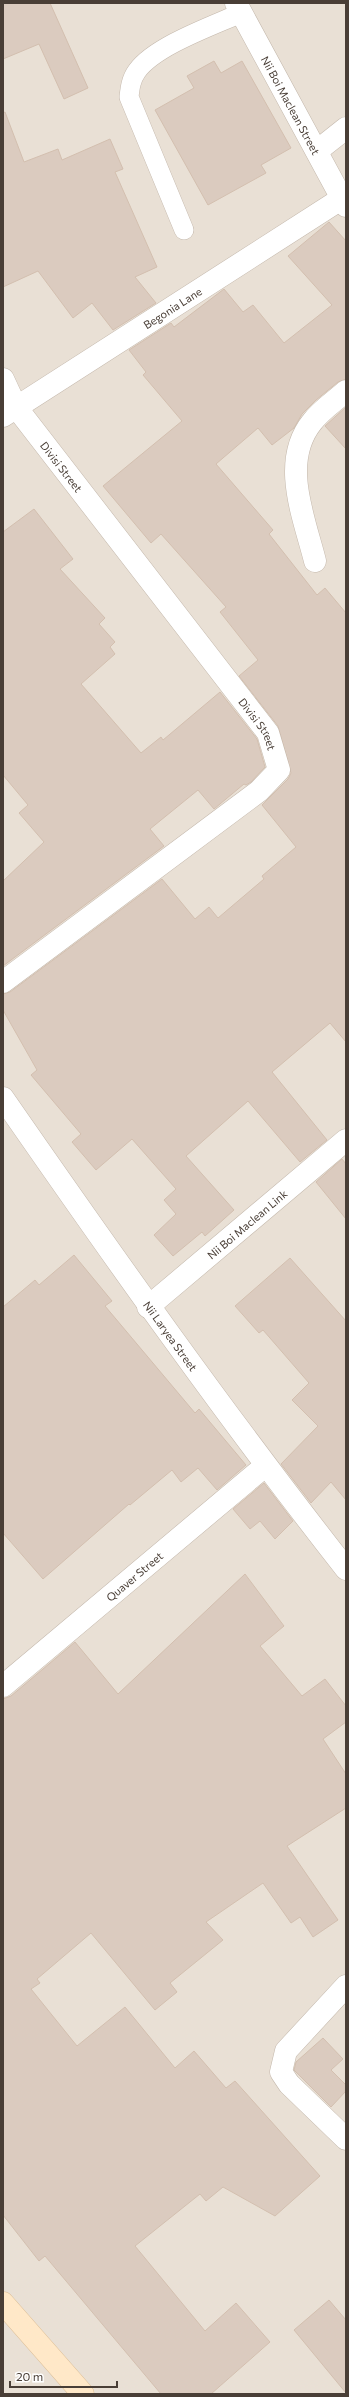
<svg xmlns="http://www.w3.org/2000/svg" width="349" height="2397" viewBox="0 0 349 2397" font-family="Commissioner,sans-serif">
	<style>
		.residential { fill: #e9e0d5 }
		.building { fill: #dbcbbf; stroke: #d3bfaf }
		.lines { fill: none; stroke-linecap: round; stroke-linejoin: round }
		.lane-casing { stroke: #c4b8ac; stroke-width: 20 }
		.street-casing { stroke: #c4b8ac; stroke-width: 23 }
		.secondary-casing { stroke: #dcbe96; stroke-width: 23 }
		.lane { stroke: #fff; stroke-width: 19 }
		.street { stroke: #fff; stroke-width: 22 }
		.secondary { stroke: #ffe8c8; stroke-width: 22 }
		.labels { text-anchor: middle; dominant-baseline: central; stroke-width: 3; stroke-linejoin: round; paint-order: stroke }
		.street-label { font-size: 11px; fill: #493e36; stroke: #fff }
	</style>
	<rect width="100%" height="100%" fill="#f5efe8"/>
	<path class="residential" d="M3,3H346V2394H3Z"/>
	<path class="building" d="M3,3H50L88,88L64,99L39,44L3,59Z
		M214,61L221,73L242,61L291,148L261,165L266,173L208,205L155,110L194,88L187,76Z
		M5,112L24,162L58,149L62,160L110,139L123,169L115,172L157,267L135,277L156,303L113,330L92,303L73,318L38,271L3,287V113Z
		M329,222L346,241V379L338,382L316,400L302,414L294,428L272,445L258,428L216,464L273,530L269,534L317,595L325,588L346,613V1042L330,1023L272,1072L327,1140L300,1162L248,1101L186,1156L234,1210L205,1236L202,1232L173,1256L154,1235L176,1214L164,1200L176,1189L132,1139L96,1170L72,1142L81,1134L31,1075L37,1070L3,1010V994L10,992L162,879L195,919L209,907L218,918L264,879L262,876L296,847L262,805L288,779L291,773L278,726L239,676L258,660L220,612L226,607L161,534L151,543L103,486L182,421L143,375L146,372L129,350L171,323L174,327L224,289L243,312L253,305L284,343L332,305L288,256Z
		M346,407V449L325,426Z
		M34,509L73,559L60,569L105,618L99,624L115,642L110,647L115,654L81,684L141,753L161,737L163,740L220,692L257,739L265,767L251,782L246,785L244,784L214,809L198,790L150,829L164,846L3,966V881L44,842L19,813L28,805L3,775V532Z
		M342,1159L346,1164V1219L316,1182Z
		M74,1255L112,1301L105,1306L195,1413L199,1409L246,1465L217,1490L198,1468L181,1482L172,1470L130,1505L129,1504L43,1579L3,1533V1307L35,1280L39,1285Z
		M290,1258L346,1321V1500L331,1482L311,1503L281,1464L318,1426L292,1400L309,1383L263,1330L259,1333L235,1306Z
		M264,1483L293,1521L275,1539L260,1521L250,1529L233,1509Z
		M245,1574L284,1626L260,1646L302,1696L325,1679L346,1706V1722L323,1739L346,1774V1808L287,1846L338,1920L313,1937L300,1917L291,1923L263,1883L206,1922L223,1940L170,1983L177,1992L155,2010L91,1933L37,1979L40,1983L31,1989L77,2046L125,2007L175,2068L194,2051L226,2088L235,2081L320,2176L275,2216L223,2187L206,2201L200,2194L135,2246L205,2331L236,2303L270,2342L211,2394H161L45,2256L39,2261L3,2215V1699L11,1696L75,1642L118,1694Z
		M323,2038L343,2059L331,2070L346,2085V2091L331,2107L294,2070L296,2062Z
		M329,2300L346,2320V2393L294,2330Z"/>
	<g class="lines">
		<defs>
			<path id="lane" d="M184,230L129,97C130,88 131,79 137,71C155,46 212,26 241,13"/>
			<g id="street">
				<path id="s1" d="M236,3L346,206"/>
				<path d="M317,151L346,128"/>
				<path id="s2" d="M3,379L16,407L268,733L279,770L259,791L3,982"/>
				<path id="s3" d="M3,416L341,199"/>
				<path d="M315,561C304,517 280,462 312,422C321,410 335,401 346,391"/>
				<path id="s4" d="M3,1098C114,1258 226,1416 346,1569"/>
				<path id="s5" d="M148,1307L346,1140"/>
				<path id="s6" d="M3,1686L265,1466"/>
				<path d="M346,1986L286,2051L281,2072L289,2084L346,2139"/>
			</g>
			<path id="secondary" d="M3,2303L83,2394"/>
		</defs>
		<use href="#lane" class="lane-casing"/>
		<use href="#street" class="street-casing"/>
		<use href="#secondary" class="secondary-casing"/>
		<use href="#lane" class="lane"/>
		<use href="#street" class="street"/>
		<use href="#secondary" class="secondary"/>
	</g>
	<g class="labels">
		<g class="street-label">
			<text stroke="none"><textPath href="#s1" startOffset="116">Nii Boi Maclean Street</textPath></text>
			<text stroke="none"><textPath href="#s3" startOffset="201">Begonia Lane</textPath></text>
			<text stroke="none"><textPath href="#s2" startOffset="106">Divisi Street</textPath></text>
			<text stroke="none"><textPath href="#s2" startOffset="430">Divisi Street</textPath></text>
			<text stroke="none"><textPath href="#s5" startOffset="129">Nii Boi Maclean Link</textPath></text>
			<text stroke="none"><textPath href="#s4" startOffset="291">Nii Laryea Street</textPath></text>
			<text stroke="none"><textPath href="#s6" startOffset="171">Quaver Street</textPath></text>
		</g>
	</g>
	<rect width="349" height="2397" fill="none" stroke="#493e36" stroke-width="8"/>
	<path d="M10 2381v6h107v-6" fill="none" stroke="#493e36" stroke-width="2"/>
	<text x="16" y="2381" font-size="12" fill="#493e36" stroke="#ffffff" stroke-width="3" paint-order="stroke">20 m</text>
</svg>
